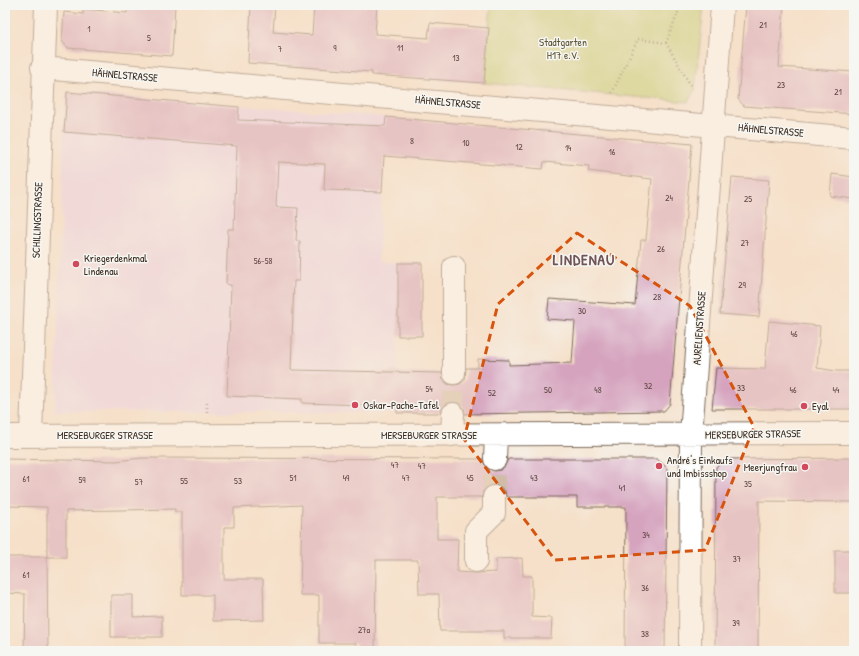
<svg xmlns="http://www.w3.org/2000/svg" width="859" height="656" viewBox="0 0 859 656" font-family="'Patrick Hand',sans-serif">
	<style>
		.built { fill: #ead1ec }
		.green { fill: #c0cf71; stroke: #7e7c48 }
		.building { fill: #d5a3be; fill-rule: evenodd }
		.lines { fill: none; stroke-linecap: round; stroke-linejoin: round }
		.minor-tunnel { stroke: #d0bca7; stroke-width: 22; stroke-dasharray: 22 11; stroke-linecap: butt }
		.minor-casing { stroke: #7c6a5a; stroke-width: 24 }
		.path { stroke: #7c6a5a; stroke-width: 2.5; stroke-dasharray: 1 3; stroke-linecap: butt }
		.minor { stroke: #fff; stroke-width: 22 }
		.marked { fill: none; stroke: #d7540e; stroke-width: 3; stroke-dasharray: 8 5; stroke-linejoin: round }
		.poi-dot { fill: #d1495b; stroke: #f6f6f2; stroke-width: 1.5 }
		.labels { text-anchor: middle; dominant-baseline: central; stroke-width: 3; stroke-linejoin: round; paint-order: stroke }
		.number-label { font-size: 9px; fill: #624846 }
		.park-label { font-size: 11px; fill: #5c5333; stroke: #f6f6f2 }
		.street-label { font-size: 11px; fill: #3b2a1e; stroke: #f6f6f2 }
		.poi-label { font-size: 11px; fill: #3b2a1e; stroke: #f6f6f2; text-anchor: start }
		.district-label { font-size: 15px; font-weight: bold; letter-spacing: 1px; fill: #715456; stroke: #f6f6f2 }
	</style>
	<rect width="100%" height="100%" fill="#f6f6f2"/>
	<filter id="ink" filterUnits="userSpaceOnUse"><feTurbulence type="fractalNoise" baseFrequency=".025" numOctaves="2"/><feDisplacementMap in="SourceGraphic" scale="8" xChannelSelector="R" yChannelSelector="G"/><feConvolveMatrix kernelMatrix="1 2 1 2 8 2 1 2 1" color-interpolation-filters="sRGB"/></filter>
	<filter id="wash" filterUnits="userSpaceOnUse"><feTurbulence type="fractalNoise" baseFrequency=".012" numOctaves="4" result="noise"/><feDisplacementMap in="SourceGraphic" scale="16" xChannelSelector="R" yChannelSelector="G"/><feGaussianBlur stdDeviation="0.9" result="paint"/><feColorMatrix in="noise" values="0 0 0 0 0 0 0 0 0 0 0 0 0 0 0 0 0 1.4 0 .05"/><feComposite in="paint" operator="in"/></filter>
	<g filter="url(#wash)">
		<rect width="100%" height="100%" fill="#f5e0c9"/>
		<path class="built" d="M67,92L386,117L378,261L398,263L397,413L55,411L64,135Z"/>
		<path class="green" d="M491,5H704L695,89L688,102L484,83Z"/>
		<g id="blocks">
			<path class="building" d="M127,5H175L172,56L68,48L62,41L64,12L83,14V9L127,13Z
				M251,5H275L273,32L312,35L314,5H377L375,34L428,38L430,23L489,28L484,83L372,75V72L248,63Z
				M746,5H784L779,67L854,72V114L744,106L738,99Z
				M67,92L239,107L238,120L385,126L386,117L692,144L670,404L664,411L465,414L464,408L460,404L453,402L447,403L443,407L441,413H397V406L302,403V399L227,396L231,285L226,284L228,229H234L237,146L64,132ZM384,156L543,169L544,162L589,166L588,171L652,179L646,240H641L635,305L549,299L547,319L575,321L572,363L509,365V360L478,359V368H466L465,380L460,384L454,385L447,384L443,379L442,373L291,370L294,281H299L300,241H296L298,208L276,207L278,162L325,164L324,190L382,192Z
				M832,174L854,177V199L830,196Z
				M732,177L769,180L759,317L720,314Z
				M398,263H422V336H398Z
				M769,321L820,326L817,368L836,371H854V409H712L716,368L765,369Z
				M142,458L483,459L484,464L488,469L495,471L500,470L505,466L508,459H657L667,468L665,651H625L626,507H577V497H506L505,490L500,486L494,485L487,486L483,491L482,497H437V539H458L457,572L476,573L496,572V559L522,558L523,576H532V617L552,618L551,638H504V631H440L439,594H419L418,560H376L375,651H356V643H319V595H300L302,505L234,508V527H224V579H263L264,620L213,621V595H182V512H175V509L66,511V557H47V507L5,506V459L116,461Z
				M854,458V502L759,501L758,651H715L716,467L725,459Z
				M835,550H854V593H835Z
				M5,557H47L48,651H24L25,594L5,593Z
				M111,595H133V617L162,616V637H111Z"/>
		</g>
	</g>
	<g filter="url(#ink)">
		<use href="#blocks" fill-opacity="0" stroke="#7c6a5a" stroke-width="1"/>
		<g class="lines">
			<path class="minor-tunnel" d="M453,414L454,373
				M494,497L495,459"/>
			<defs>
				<path id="minor" d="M42,68L854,138
					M454,267V373
					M31,435L46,5
					M452,435L453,414
					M5,436L854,433
					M495,459L496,435
					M476,561V531L494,513V497
					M690,651L691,435L722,5"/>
			</defs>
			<use href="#minor" class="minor-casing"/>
			<path class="path" d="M666,43L681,5L699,7
				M612,93L638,39L666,43L692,88
				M207,412V403"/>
			<use href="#minor" class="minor"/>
		</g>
	</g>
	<path d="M0 0H859V656H0ZM577,233L690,306L754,427L705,550L555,560L464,439L498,304Z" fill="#f5e0c9" fill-opacity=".55" fill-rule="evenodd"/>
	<path class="marked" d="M577,233L690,306L754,427L705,550L555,560L464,439L498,304Z"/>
	<g class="poi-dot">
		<circle cx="76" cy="264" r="4"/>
		<circle cx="355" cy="405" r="4"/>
		<circle cx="804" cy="406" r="4"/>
		<circle cx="659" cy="466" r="4"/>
		<circle cx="805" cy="467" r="4"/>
	</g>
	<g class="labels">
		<g class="number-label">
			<text x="763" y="25">21</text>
			<text x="89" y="29">1</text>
			<text x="149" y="38">5</text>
			<text x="335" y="48">9</text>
			<text x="400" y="48">11</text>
			<text x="280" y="49">7</text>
			<text x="456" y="58">13</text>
			<text x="781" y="85">23</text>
			<text x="838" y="92">21</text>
			<text x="412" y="141">8</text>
			<text x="466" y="143">10</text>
			<text x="519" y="147">12</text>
			<text x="568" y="148">14</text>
			<text x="612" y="152">16</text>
			<text x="669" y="198">24</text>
			<text x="748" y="199">25</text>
			<text x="745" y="243">27</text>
			<text x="661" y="249">26</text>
			<text x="263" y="261">56-58</text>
			<text x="742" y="285">29</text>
			<text x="657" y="297">28</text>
			<text x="582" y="311">30</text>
			<text x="794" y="334">46</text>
			<text x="648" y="386">32</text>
			<text x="741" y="388">33</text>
			<text x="429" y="389">54</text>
			<text x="548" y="390">50</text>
			<text x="598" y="390">48</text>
			<text x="793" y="390">46</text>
			<text x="836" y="390">44</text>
			<text x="492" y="393">52</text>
			<text x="395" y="465">47</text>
			<text x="422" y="466">47</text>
			<text x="293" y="478">51</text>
			<text x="346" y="478">49</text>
			<text x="406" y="478">47</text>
			<text x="470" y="478">45</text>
			<text x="534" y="478">43</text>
			<text x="26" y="479">61</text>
			<text x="82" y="480">59</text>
			<text x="184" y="481">55</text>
			<text x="238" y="481">53</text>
			<text x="139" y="482">57</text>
			<text x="748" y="484">35</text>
			<text x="622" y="488">41</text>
			<text x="646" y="535">34</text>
			<text x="737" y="559">37</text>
			<text x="26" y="575">61</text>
			<text x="645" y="588">36</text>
			<text x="736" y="623">39</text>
			<text x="364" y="630">27a</text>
			<text x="645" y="634">38</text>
		</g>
		<g class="park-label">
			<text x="563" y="42">Stadtgarten<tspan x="563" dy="13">H17 e.V.</tspan></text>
		</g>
		<g class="street-label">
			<text transform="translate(125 75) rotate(5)">HÄHNELSTRASSE</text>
			<text transform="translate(448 102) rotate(5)">HÄHNELSTRASSE</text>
			<text transform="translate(771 130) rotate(5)">HÄHNELSTRASSE</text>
			<text transform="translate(37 220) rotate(-88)">SCHILLINGSTRASSE</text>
			<text transform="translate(699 328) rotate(-86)">AURELIENSTRASSE</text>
			<text transform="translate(753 434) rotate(-1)">MERSEBURGER STRASSE</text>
			<text x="105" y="435">MERSEBURGER STRASSE</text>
			<text x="429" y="435">MERSEBURGER STRASSE</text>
		</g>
		<g class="poi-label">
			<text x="84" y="258">Kriegerdenkmal<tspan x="84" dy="13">Lindenau</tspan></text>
			<text x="363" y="405">Oskar-Pache-Tafel</text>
			<text x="812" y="406">Eyal</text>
			<text x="667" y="460">André's Einkaufs<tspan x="667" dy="13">und Imbissshop</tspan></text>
			<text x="797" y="467" text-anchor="end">Meerjungfrau</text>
		</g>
		<g class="district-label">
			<text x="584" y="259">LINDENAU</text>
		</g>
	</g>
	<rect width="859" height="656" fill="none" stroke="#f6f6f2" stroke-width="20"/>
</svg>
